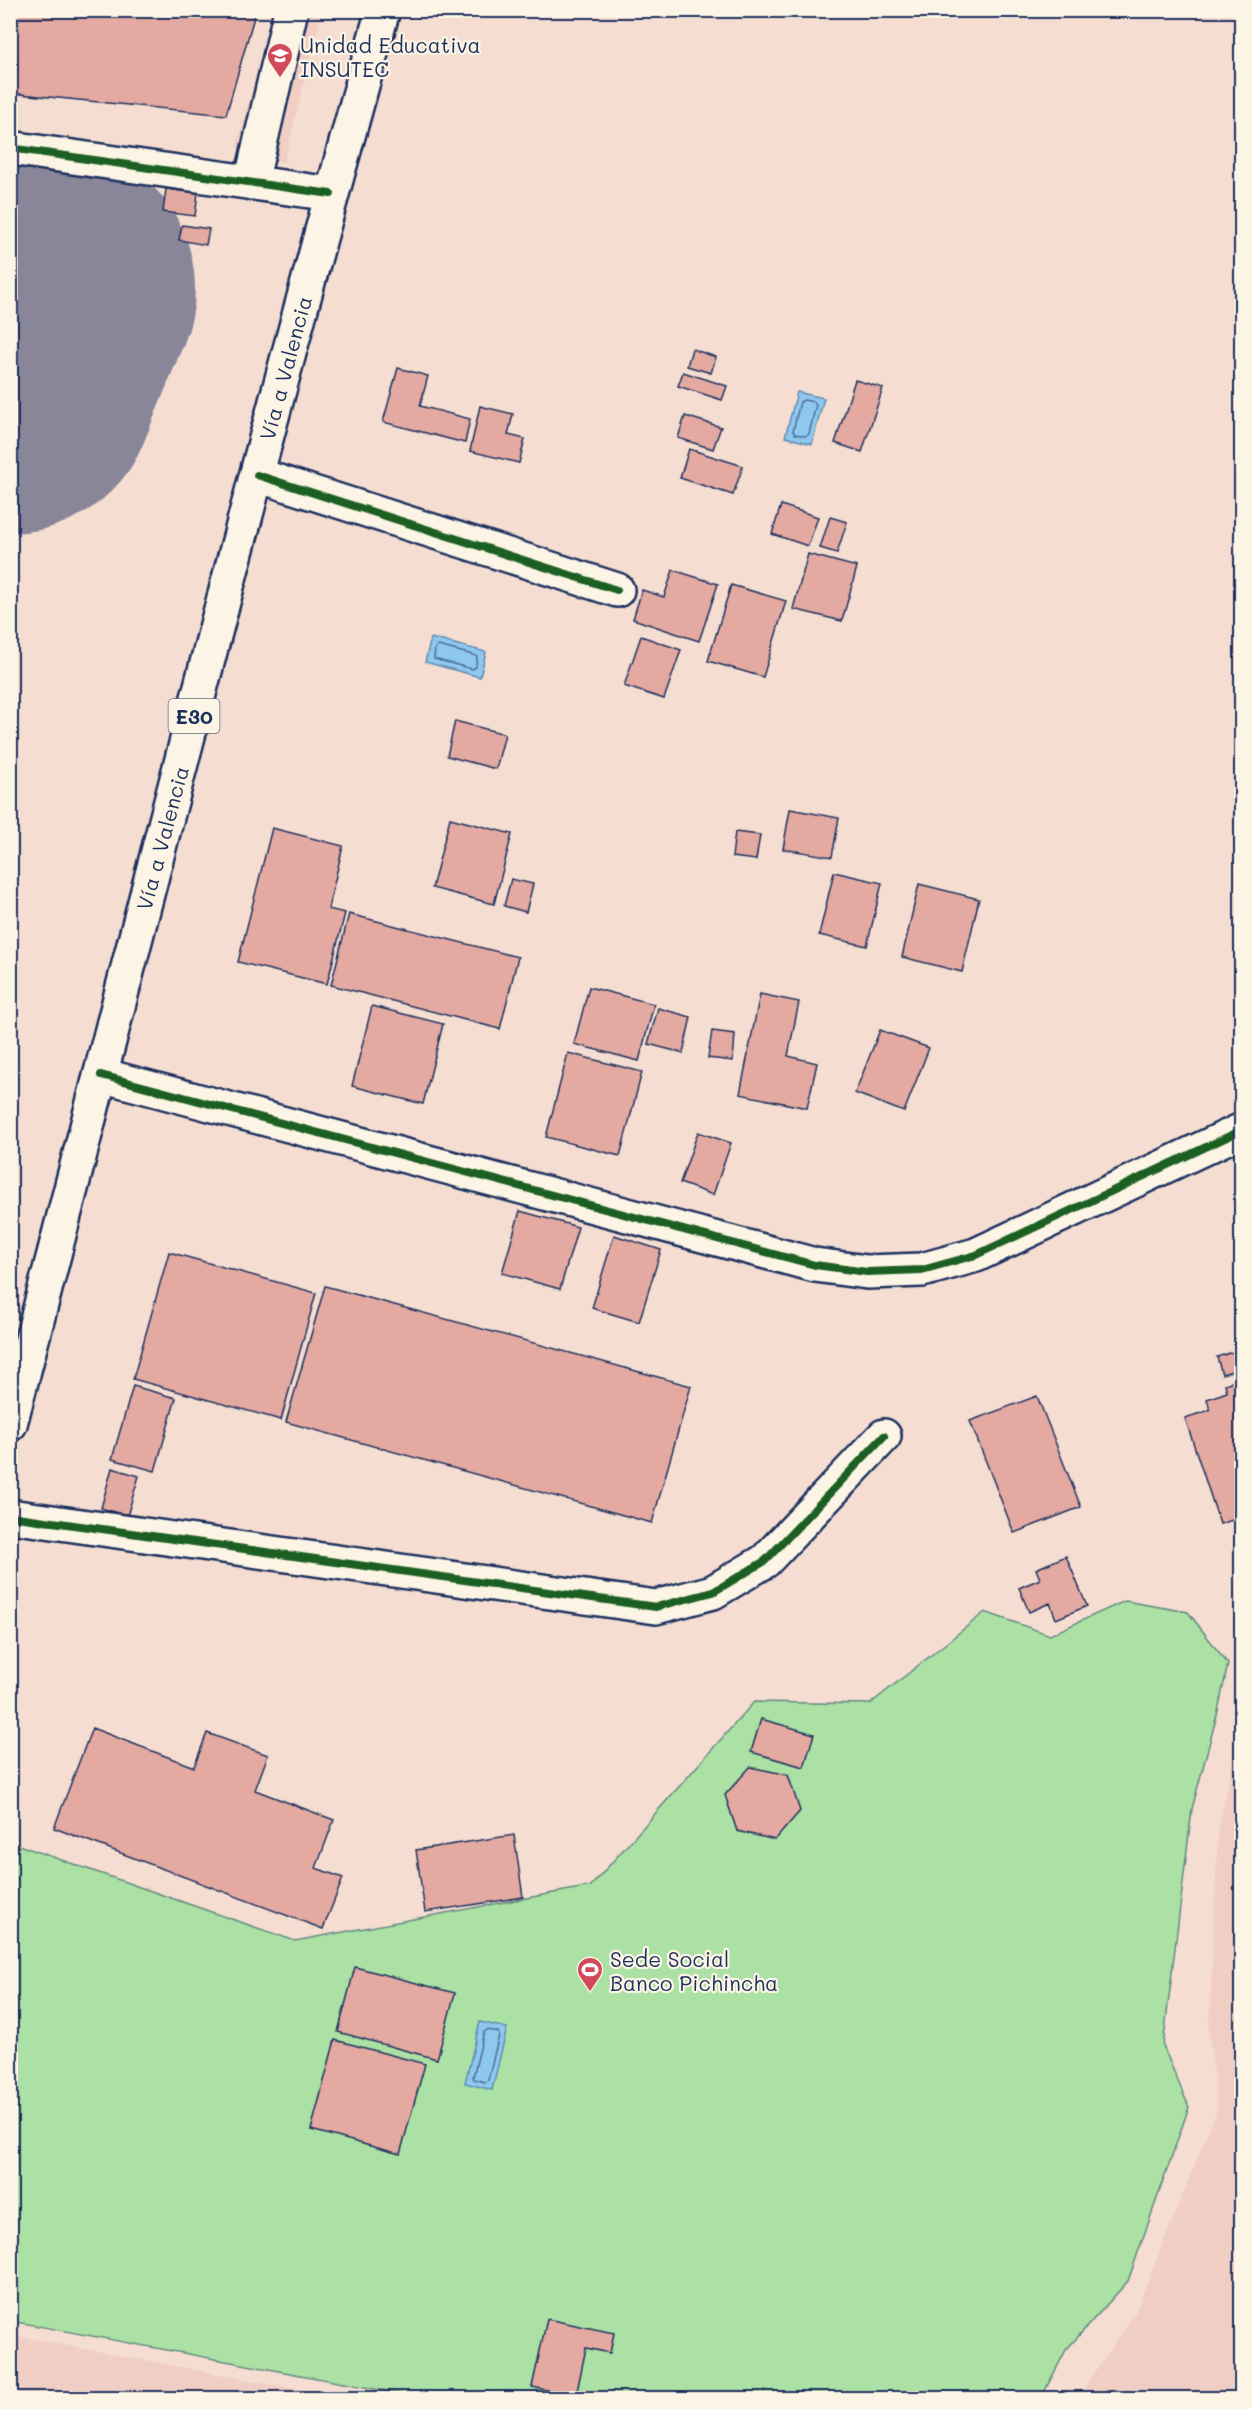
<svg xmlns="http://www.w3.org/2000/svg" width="1252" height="2409" viewBox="0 0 1252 2409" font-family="Mali,sans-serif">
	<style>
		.built { fill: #f0cec3 }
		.green { fill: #abe1a4; stroke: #638881; stroke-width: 1.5 }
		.water { fill: #8fc8ee; stroke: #618bb4; stroke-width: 1.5 }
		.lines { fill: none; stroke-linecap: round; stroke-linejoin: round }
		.shore { stroke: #496c98; stroke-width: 1.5 }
		.runway { stroke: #888698; stroke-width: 288 }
		.building { fill: #e4aaa1; stroke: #1b2f5e; stroke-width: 1.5 }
		.minor-casing { stroke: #1b2f5e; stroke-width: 38 }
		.highway-casing { stroke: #1b2f5e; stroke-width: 38 }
		.minor { stroke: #fcf5e5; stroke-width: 33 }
		.highway { stroke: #fcf5e5; stroke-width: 33 }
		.cycleway-casing { stroke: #fcf5e5; stroke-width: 11 }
		.cycleway { stroke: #1b5e20; stroke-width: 8 }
		.labels { text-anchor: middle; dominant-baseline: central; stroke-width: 4.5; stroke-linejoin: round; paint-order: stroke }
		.shield { fill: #fcf5e5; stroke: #5e6a86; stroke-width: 1.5 }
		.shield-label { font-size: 20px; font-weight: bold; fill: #1b2f5e }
		.poi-label { font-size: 21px; fill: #1b2f5e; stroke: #fcf5e5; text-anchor: start }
		.street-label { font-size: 21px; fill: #1b2f5e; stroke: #fcf5e5 }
	</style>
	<rect width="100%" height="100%" fill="#f5ded1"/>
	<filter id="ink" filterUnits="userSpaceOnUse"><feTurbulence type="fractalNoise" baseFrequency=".0167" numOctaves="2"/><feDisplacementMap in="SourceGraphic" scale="12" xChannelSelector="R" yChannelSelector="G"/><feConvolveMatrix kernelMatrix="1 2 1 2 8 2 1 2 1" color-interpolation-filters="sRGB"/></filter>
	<g filter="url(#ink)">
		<path class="built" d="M274,11H322L284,163L236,147Z
			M25,239L108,273L11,519V257Z
			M1241,1717V2398H1077L1135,2313L1217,2110L1209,2030L1218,1833Z
			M11,2335L345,2398H11Z"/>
		<path class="green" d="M1125,1601L1188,1612L1228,1664L1218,1711L1192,1809L1163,2046L1189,2107L1128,2281L1066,2350L1041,2398H423L11,2321L10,1842L295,1941L591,1886L754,1702L870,1704L985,1612L1050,1635Z"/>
		<path class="water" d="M797,392L824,398L812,444L785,437Z
			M431,638L486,652L480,677L425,662Z
			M480,2022L507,2028L492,2090L465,2083Z"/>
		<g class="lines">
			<path class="shore" d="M804,400L814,402L816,405L809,434L806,436L795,434L793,431L800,402Z
				M438,646L477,656L476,667L472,669L434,659L435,648Z
				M487,2030L498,2032L499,2035L488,2080L485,2082L474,2079L473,2077L484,2032Z"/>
			<path class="runway" d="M10,389L51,288"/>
		</g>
		<path class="building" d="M10,10H256L226,115L10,93Z
			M166,189L198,193L195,216L163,212Z
			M182,225L209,229L206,245L179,240Z
			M692,349L716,357L711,373L687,366Z
			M398,368L428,376L420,406L470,419L465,443L383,422Z
			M683,372L727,386L722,400L678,386Z
			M855,380L883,388L862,452L835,443Z
			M480,406L513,414L508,435L525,439L519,463L470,451Z
			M685,416L721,427L713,449L678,438Z
			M689,449L743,466L733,495L680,478Z
			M781,505L818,517L808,546L772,534Z
			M830,517L847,522L837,553L820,548Z
			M808,554L857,567L842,621L793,609Z
			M673,570L718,584L699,641L633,619L642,590L664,597Z
			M731,585L786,601L763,677L708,661Z
			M641,636L681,650L664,699L624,686Z
			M455,721L505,734L496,769L447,756Z
			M790,809L839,818L832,857L783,849Z
			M450,818L512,834L494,904L432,888Z
			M272,828L343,846L328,909L345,913L327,984L238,962Z
			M735,832L760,835L756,860L732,857Z
			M834,872L882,883L867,946L819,935Z
			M511,879L533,884L526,912L504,906Z
			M919,884L979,899L962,972L902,957Z
			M349,914L518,957L500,1029L331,985Z
			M589,987L654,1004L639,1061L574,1044Z
			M760,994L799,1002L788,1056L817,1063L807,1108L740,1094Z
			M372,1006L443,1024L423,1104L352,1086Z
			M658,1008L691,1017L683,1053L648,1044Z
			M880,1030L929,1048L904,1112L855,1093Z
			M712,1031L735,1034L733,1061L708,1058Z
			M568,1053L642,1072L620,1156L546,1137Z
			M698,1132L731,1143L713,1195L680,1183Z
			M520,1211L578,1227L560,1289L502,1273Z
			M614,1235L661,1250L639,1322L592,1308Z
			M169,1252L316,1293L281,1420L133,1379Z
			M325,1286L691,1386L652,1523L286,1422Z
			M1242,1349V1368L1222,1374L1217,1357Z
			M1242,1378V1517L1220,1524L1185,1418L1210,1410L1207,1399L1227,1392L1225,1384Z
			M133,1386L176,1398L155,1471L112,1459Z
			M1037,1396L1081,1507L1014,1533L970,1421Z
			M112,1468L139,1476L127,1516L101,1508Z
			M1066,1556L1087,1606L1056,1619L1050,1603L1029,1612L1019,1588L1040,1579L1036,1569Z
			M761,1719L814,1734L804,1767L751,1752Z
			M92,1728L194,1767L207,1733L268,1755L255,1790L334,1820L316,1868L343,1878L323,1929L54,1828Z
			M750,1767L788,1775L800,1811L775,1840L737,1831L725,1795Z
			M514,1835L523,1897L425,1912L416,1850Z
			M355,1967L455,1993L437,2059L338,2032Z
			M335,2040L425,2064L400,2154L311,2130Z
			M547,2319L614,2333L610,2353L586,2348L576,2396L532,2387Z"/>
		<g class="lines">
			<defs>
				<path id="minor" d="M10,148L331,194
					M251,183L291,10
					M257,475L617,590
					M101,1075L815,1265L867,1272L922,1270L976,1255L1242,1130
					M10,1516L656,1607L713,1592L765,1561L884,1436"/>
				<path id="highway" d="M10,1424C133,952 251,480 383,10"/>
			</defs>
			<use href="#minor" class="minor-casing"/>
			<use href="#highway" class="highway-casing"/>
			<use href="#minor" class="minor"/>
			<use href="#highway" class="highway"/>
			<defs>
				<path id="cycleway" d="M10,148L331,194
					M257,475L617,590
					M101,1075L815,1265L867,1272L922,1270L976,1255L1242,1130
					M10,1516L656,1607L713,1592L765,1561L884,1436"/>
			</defs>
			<use href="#cycleway" class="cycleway-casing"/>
			<use href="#cycleway" class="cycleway"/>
		</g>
	</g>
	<defs>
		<symbol id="school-pin" viewBox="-11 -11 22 30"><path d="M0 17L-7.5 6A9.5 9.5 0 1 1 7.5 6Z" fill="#d1495b" stroke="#fcf5e5"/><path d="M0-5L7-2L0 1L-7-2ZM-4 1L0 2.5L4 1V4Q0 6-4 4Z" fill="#fff"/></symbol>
		<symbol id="stadium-pin" viewBox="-11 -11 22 30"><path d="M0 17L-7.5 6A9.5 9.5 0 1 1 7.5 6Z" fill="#d1495b" stroke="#fcf5e5"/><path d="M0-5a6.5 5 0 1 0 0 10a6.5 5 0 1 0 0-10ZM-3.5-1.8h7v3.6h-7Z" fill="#fff"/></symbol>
	</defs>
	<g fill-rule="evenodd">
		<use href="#school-pin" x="265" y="41" width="30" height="40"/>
		<use href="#stadium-pin" x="575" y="1955" width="30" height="40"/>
	</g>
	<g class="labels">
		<rect class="shield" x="168.5" y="699" width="51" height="34" rx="4.5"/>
		<g class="shield-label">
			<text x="194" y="716">E30</text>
		</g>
		<g class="poi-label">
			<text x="300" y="44">Unidad Educativa<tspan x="300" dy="24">INSUTEC</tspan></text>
			<text x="610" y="1958">Sede Social<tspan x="610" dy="24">Banco Pichincha</tspan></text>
		</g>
		<g class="street-label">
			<text transform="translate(285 368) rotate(-75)">Vía a Valencia</text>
			<text transform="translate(162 838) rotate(-75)">Vía a Valencia</text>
		</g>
	</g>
	<rect width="1252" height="2409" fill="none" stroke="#fcf5e5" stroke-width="36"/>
	<rect x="18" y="18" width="1216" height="2373" fill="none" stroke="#1b2f5e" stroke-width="2" filter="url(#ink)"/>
</svg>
